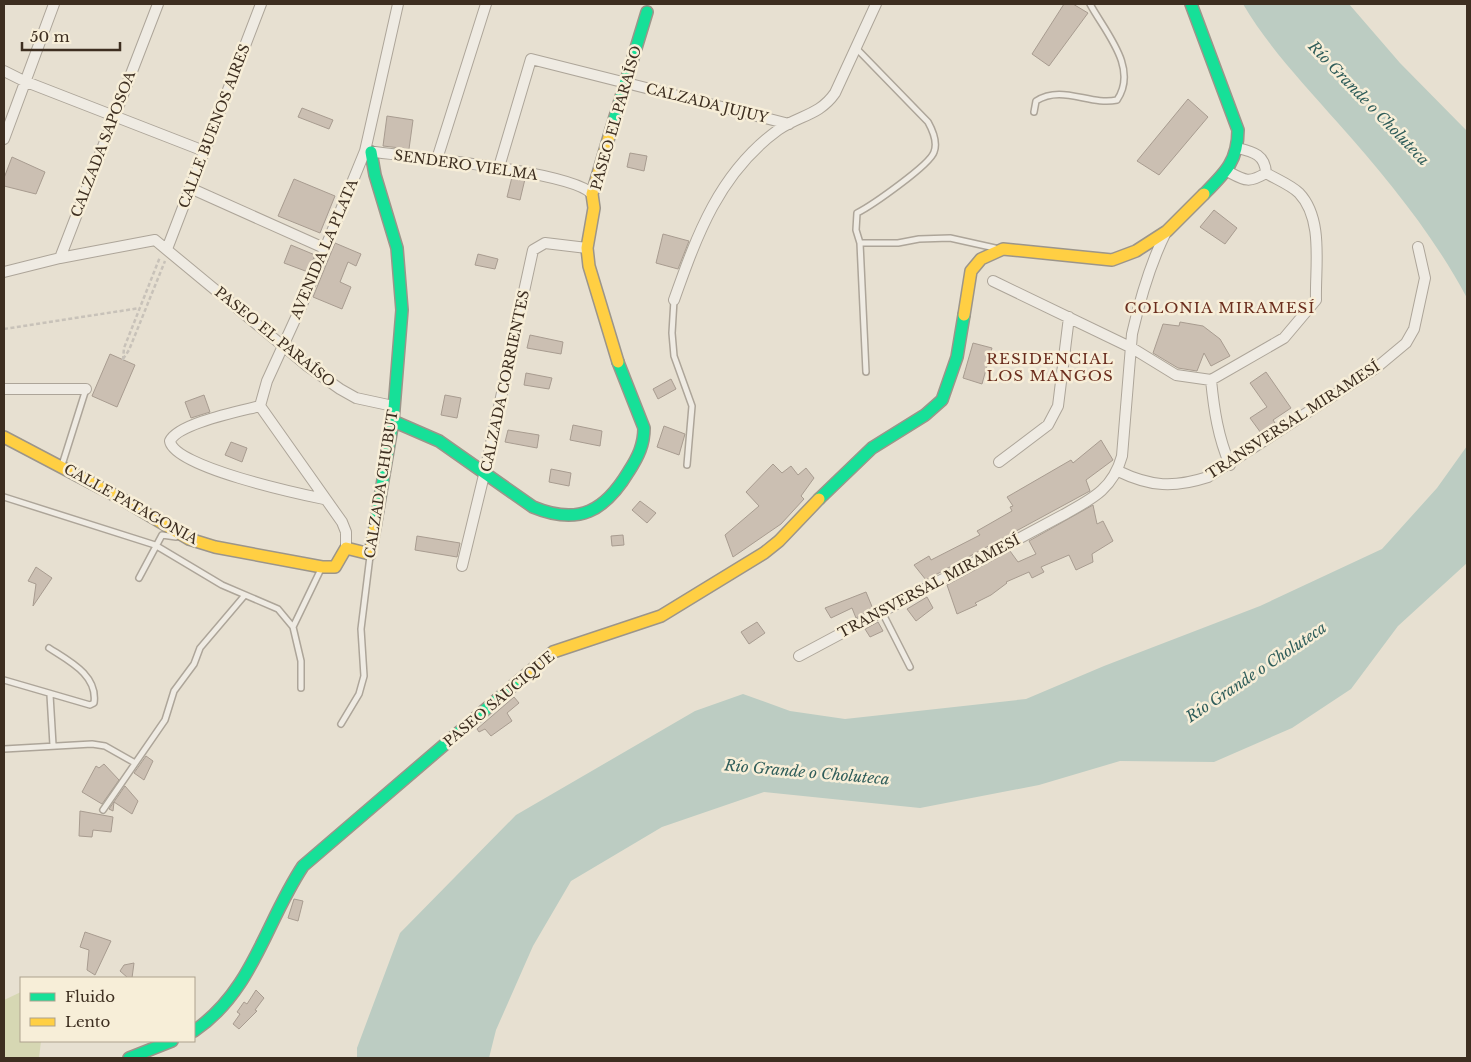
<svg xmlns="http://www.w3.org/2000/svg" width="1471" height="1062" viewBox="0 0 1471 1062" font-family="'Libre Baskerville',serif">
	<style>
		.green { fill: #d6d7b3 }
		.water { fill: #bcccc2 }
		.building { fill: #cbbfb2; stroke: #a89c90 }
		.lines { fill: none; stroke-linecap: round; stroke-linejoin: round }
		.lane-casing { stroke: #ada599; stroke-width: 8 }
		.street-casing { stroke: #ada599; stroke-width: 12 }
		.fast-casing { stroke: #9c958a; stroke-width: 14 }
		.slow-casing { stroke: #9c958a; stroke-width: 14 }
		.path { stroke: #c8c2b9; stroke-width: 2.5; stroke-dasharray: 4 2.5; stroke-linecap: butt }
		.lane { stroke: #efebe3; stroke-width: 5 }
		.street { stroke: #efebe3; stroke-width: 10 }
		.fast { stroke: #16e098; stroke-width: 11 }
		.slow { stroke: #ffcf43; stroke-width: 11 }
		.labels { text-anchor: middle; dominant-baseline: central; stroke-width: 5; stroke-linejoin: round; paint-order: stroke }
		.street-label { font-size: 14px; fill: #3d2e20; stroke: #f7eed8 }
		.water-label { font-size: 15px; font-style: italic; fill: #2f5d5a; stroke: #f7eed8 }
		.neighbourhood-label { font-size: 15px; letter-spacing: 1px; fill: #6b2e1e; stroke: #f7eed8 }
	</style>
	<rect width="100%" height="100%" fill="#e7e0d1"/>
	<path class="green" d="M21,992V1041H41L39,1058H4V1000Z"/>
	<path class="water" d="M1243,4H1349L1400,63L1467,131V298C1433,234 1386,177 1338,123C1304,84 1269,48 1243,4Z
		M1467,446V563L1398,626L1351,689L1292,728L1214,762L1120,761L1039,785L920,808L764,792L662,827L571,881L533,946L496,1030L489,1058H357V1048L400,933L516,815L695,711L743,694L790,711L845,719L1026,699L1104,666L1260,606L1382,549L1437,488Z"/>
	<path class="building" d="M1064,4H1073L1088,13L1049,66L1032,54Z
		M1188,99L1208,117L1159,175L1137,161Z
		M302,108L333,120L329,129L298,117Z
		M387,116L413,120L409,149L383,146Z
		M630,153L647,156L644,171L627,167Z
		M12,157L45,172L36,194L4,186V178Z
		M512,177L525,179L520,200L507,197Z
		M294,179L335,196L320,233L278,216Z
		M1214,210L1237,228L1225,244L1200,227Z
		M663,234L689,241L678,269L656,263Z
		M335,243L361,254L356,266L348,262L340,282L351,287L342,309L313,297Z
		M291,245L315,255L308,272L284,263Z
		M478,254L498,259L495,269L475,265Z
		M1180,322L1203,326L1220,339L1230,356L1211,366L1204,353L1197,371L1178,368L1153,353L1163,324L1179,326Z
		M530,335L563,342L561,354L527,348Z
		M973,343L992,348L982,384L963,378Z
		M110,354L135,365L117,407L92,396Z
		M1266,372L1291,408L1273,420L1275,423L1261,433L1250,418L1267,407L1250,383Z
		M526,373L552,378L549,389L524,385Z
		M671,379L676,389L658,399L653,389Z
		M204,395L210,412L191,418L185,402Z
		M445,395L461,398L457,418L441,415Z
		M573,425L602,431L600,446L570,440Z
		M664,426L685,434L679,455L657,447Z
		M508,430L539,435L537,448L505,442Z
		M1101,440L1113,460L1086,480L1090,491L1088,492L926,580L914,565L929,556L931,560L980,535L977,531L1012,511L1010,507L1013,506L1007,497L1071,460L1073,463Z
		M231,442L247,448L242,462L225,455Z
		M773,464L782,473L791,466L798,475L806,468L814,478L801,496L804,499L781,524L733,557L725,535L759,506L746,492Z
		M551,469L571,473L569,486L549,482Z
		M640,501L656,513L647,523L632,510Z
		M1093,505L1097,524L1103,521L1113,541L1092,554L1093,562L1076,570L1069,555L1041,567L1044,572L1032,578L1029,572L1006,582L1007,583L991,595L975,603L977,605L957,614L947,585L1010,551L1018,562L1036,554L1029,541Z
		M623,535L624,545L612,546L611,536Z
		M417,536L460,543L457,557L415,550Z
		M36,567L52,578L33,606L36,584L28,581Z
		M866,592L873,609L856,618L852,608L831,618L825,608Z
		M927,597L933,608L916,621L907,609Z
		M757,622L765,633L749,644L741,632Z
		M878,622L883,631L870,637L865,629Z
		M514,697L519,703L507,713L512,721L491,736L485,729L479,732L477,729Z
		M146,756L153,761L144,780L134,773Z
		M104,764L119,780L102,804L82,792L96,766L99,768Z
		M125,786L138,801L132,814L114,802L113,811L109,809Z
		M80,811L113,817L111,832L93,830L92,837L79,836Z
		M294,899L303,901L298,921L288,918Z
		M85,932L111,941L95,975L87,970L89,950L80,947Z
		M134,963L132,978H128L120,971L124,965Z
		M256,990L264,998L255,1010L257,1011L239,1029L233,1024L240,1014L237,1012L244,1002L247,1004Z"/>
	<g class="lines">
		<defs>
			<path id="lane" d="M857,49L928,122C933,131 938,142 934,152C930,165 871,206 857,213L856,230L860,243
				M1034,112L1036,101C1062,84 1090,106 1117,100C1139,68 1105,32 1090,4
				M674,300L672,333L674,356L692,406L687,465
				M866,372L860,243H898L919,239L950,238L995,248
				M62,465L86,389
				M4,497L155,545L222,585L278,609L293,627
				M139,578L162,535L176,537
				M882,612L910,667
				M4,680L90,705L94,703C98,675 69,661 49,648
				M301,688V661L293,627L321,569
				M50,695L53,745
				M341,724L359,694L364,676L361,629L370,556
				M4,749L92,744L105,746L135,763
				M103,810L165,720L174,691L194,664L200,648L245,595"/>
			<path id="street" d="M4,71L24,81L204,151
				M4,139L54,4
				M1238,148C1254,152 1265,155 1266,173
				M366,151C405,156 572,171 592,194
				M437,159L486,4
				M499,167L531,59L789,124
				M190,188L324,248
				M167,249L261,4
				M60,258L158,4
				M4,272L60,258L155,240L306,365L340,389L356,398L393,406
				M993,281L1132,348L1176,375L1211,380L1284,338L1316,300C1315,267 1324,219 1299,193C1291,185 1276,179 1266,173C1248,184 1244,180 1227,171
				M674,300C697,235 719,173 778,130C799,115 819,116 835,93L876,4
				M1211,380C1214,410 1218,437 1230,465
				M4,389H86
				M260,406L342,522L346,532V548
				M999,462L1048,425L1058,406L1069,317
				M1118,471C1151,487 1174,488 1208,477L1376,368L1406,343L1414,329L1425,278L1418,247
				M324,499C300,494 173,467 170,441C178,423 241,411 260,406L267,381L304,300L365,151L398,4
				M462,566L485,471L533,250L545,243L587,248
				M799,656L1063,515C1092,499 1113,489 1122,456L1132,334C1140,299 1150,264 1166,232"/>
			<path id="fast" d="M1191,4L1238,130C1238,161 1225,173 1204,194
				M611,130L647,12
				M371,152L375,175L397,248L402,310L393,421L375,527
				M393,421L439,441L533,507C579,526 605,511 629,471C638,457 644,445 644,428L618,362
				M819,499L872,448L925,415L942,400L957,357L964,315
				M194,1031C253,991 265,923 303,866L521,679
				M129,1058L172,1041"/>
			<path id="slow" d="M611,130L592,194L594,208L587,248L589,266L618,362
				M964,315L971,271L981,259L1003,249L1112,260L1136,251L1167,231L1204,194
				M4,437L120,498L189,539L215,547L322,567H335L346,548L370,554L375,527
				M521,679L553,652L661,616L764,553L779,541L819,499"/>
		</defs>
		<use href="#lane" class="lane-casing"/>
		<use href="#street" class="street-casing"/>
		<use href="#fast" class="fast-casing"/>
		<use href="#slow" class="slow-casing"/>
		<path class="path" d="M4,329L140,308
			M123,359L129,350L165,261
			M123,360L124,348L160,257"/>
		<use href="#lane" class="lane"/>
		<use href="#street" class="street"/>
		<use href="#fast" class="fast"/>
		<use href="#slow" class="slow"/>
	</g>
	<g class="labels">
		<g class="street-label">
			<text transform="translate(707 103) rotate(14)">CALZADA JUJUY</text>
			<text transform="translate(616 118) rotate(-74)">PASEO EL PARAÍSO</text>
			<text transform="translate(214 126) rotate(-69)">CALLE BUENOS AIRES</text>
			<text transform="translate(103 144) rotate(-69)">CALZADA SAPOSOA</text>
			<text transform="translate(466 165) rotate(8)">SENDERO VIELMA</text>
			<text transform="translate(324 249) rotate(-67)">AVENIDA LA PLATA</text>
			<text transform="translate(275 337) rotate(39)">PASEO EL PARAÍSO</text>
			<text transform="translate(505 381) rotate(-78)">CALZADA CORRIENTES</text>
			<text transform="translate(1293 420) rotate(-33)">TRANSVERSAL MIRAMESÍ</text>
			<text transform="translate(381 484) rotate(-81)">CALZADA CHUBUT</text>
			<text transform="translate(131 504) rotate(29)">CALLE PATAGONIA</text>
			<text transform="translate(929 586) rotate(-28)">TRANSVERSAL MIRAMESÍ</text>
			<text transform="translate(499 699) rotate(-40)">PASEO SAUCIQUE</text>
		</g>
		<g class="water-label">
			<text transform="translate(1369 103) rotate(46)">Río Grande o Choluteca</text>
			<text transform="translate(1256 672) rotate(-34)">Río Grande o Choluteca</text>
			<text transform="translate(807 772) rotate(5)">Río Grande o Choluteca</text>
		</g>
		<g class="neighbourhood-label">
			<text x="1220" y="307">COLONIA MIRAMESÍ</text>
			<text x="1050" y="358">RESIDENCIAL<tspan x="1050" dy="17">LOS MANGOS</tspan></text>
		</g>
	</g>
	<rect width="1471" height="1062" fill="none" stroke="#3d2e20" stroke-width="10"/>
	<rect x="20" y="977" width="175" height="65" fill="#f7eed8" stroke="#ada18e"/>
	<rect x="30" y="993" width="25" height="8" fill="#16e098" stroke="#ada18e"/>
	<text x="65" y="1002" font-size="15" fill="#3d2e20">Fluido</text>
	<rect x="30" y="1018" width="25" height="8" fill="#ffcf43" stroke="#ada18e"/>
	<text x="65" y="1027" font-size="15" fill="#3d2e20">Lento</text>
	<path d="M22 42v8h98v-8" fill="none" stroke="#3d2e20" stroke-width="2.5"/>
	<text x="30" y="42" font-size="15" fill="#3d2e20" stroke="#f7eed8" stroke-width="4" paint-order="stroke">50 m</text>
</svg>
